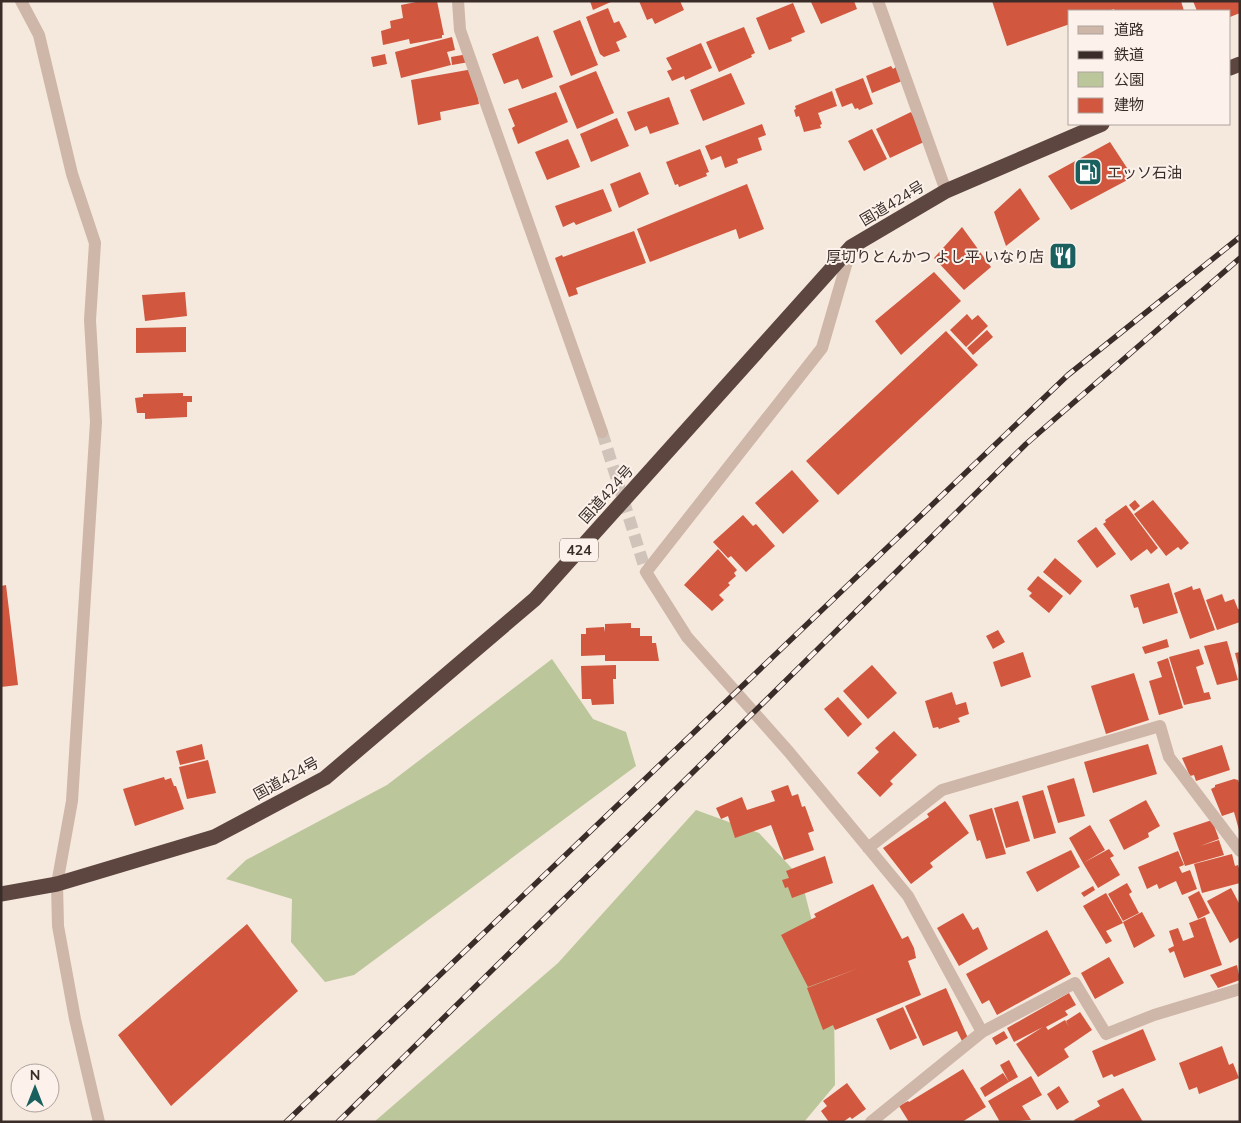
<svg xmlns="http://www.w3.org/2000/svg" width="1241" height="1123" viewBox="0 0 1241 1123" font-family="Mulish,'Noto Sans JP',sans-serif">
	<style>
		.green { fill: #bbc69b }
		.building { fill: #d1573f }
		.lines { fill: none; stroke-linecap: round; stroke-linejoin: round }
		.minor-tunnel { stroke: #d0c3b9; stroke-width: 12; stroke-dasharray: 12 6; stroke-linecap: butt }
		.minor { stroke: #ceb6a8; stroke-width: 12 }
		.highway { stroke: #5c463f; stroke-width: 15 }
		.rail-casing { stroke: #3a2d29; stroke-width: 5.5 }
		.rail { stroke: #fcf2eb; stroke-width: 4; stroke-dasharray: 11; stroke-linecap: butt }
		.labels { text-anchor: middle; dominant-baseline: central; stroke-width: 4; stroke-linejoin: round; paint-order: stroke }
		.shield { fill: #fcf2eb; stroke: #746863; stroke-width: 1 }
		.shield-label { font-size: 14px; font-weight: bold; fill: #3a2d29 }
		.poi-label { font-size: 15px; fill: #3a2d29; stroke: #fcf2eb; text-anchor: start }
		.street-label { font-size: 15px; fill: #3a2d29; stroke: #fcf2eb }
	</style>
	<rect width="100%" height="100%" fill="#f5e8dd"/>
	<path class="green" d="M552,659L593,719L626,732L636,766L354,975L325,982L291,942L292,899L226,879L246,860L387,785Z
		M696,810L759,833L799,876L803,886L834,1008L835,1085L804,1122H374L558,963Z"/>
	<path class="building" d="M421,1H437L444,35H442V38L410,44L409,39L383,45L381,31L391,28L390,21L403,18L401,5Z
		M590,1H613L593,10Z
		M639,1H680L684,10L655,24L652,18L647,20Z
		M814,1H854L857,9L821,24L811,2Z
		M992,1H1181L1184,11H1115L1114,9L1108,11H1070V24L1007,46Z
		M1193,1H1240V13L1230,17V11H1197Z
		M793,3L805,32L791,38L792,41L769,50L756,18Z
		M608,8L614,23L619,21L627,37L616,42L620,51L604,57L600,54L586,17Z
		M580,20L598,65L571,76L553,31Z
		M744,27L755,53L751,55L752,57L719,72L706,42Z
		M538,36L553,77L522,89L518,79L504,84L492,54Z
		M452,37L455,50L447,52L451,65L401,78L395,52Z
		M701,43L712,68L685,80L684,76L672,81L667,71L672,69L666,58Z
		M385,54L387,64L373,67L371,57Z
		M468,54L469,62L452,65L451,57Z
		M891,66L893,69L896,67L902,81L872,93L866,76Z
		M473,69L479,104L440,112L441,120L418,125L411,80Z
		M596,71L614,113L577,129L559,86Z
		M731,73L745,104L703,121L690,90Z
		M863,78L873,104L859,110L858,108L855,109L852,103L842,107L835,89Z
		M832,91L837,106L818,113L822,124L820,125L821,128L804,132L799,116L796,117L794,110L796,109L795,106Z
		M556,92L568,122L518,144L512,128L515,126L508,109Z
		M669,97L679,124L650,134L647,126L635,131L627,112Z
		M911,112L926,141L890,158L876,129Z
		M617,118L629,146L591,162L580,134Z
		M762,124L766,135L758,138L762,150L737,159L738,163L725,168L721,156L711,160L705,146Z
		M872,129L887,159L864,171L848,141Z
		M568,139L580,167L547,180L535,152Z
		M1110,142L1133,177L1071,210L1048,176Z
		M700,149L709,172L706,173L707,176L679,187L678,184L675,185L666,162Z
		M640,172L649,194L619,208L610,184Z
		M747,184L764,229L739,239L736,229L650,262L637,229Z
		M1020,188L1040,219L1006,246L994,212Z
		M603,189L612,211L576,225L574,222L563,227L555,206Z
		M962,227L991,267L964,290L934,258Z
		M634,231L646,263L576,288L578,294L569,297L555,258L562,255L563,257Z
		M934,272L961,301L901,355L875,321Z
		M185,292L187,316L145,321L142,295Z
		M967,314L972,320L978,315L988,326L966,347L950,330Z
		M186,327V352L136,353V328Z
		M987,330L993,337L973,355L967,348Z
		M946,331L978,365L838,495L806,461Z
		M183,393V396H192V402H187V417L145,419V413H137L135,398L143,397V394Z
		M792,470L819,501L783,534L755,503Z
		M1135,500L1140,506L1134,511L1129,505Z
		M1153,500L1189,543L1181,550L1178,547L1166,556L1134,514Z
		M1126,505L1158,548L1151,554L1147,549L1131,561L1103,524L1106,522L1105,520Z
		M743,515L753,526L756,524L775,546L746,572L731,556L728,558L713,542Z
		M1096,527L1116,554L1097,568L1077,541Z
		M718,549L737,570L734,573L736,576L728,583L730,585L719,595L724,600L712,611L684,585Z
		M1055,558L1082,581L1070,595L1043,572Z
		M1038,576L1063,596L1049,613L1029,596L1032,593L1027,589Z
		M1169,583L1178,613L1143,624L1138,607L1134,608L1130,595Z
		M6,585L18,685L1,687V586Z
		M1192,586L1193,590L1200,588L1215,630L1190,639L1174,593Z
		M1222,594L1225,602L1234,599L1238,609H1240V622L1217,630L1206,600Z
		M631,623V628H640V636H652V643H656L659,661H605V655L581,656V634H586V628L604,627L605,632V624Z
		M998,630L1005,642L993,649L986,636Z
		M1167,639L1169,647L1145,654L1142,647Z
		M1227,641L1238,680L1217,685L1204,646Z
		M1199,649L1204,664L1196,667L1204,693L1209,692L1211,699L1184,705L1169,657Z
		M1023,652L1031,677L1001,687L993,662Z
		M1240,652V669H1239L1235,653Z
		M1168,658L1183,708L1159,715L1149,681L1162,677L1157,662Z
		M616,665V679H613L614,704L592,705L591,699H582L581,666Z
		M872,665L897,693L868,719L843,691Z
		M1134,673L1149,720L1106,734L1091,686Z
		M952,692L956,705L966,702L969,714L958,718L960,722L939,729L938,727L933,728L925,701Z
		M838,697L862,724L848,737L824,709Z
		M894,731L917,755L890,781L893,784L880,797L857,773L879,752L875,748Z
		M202,744L205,759L180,765L176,751Z
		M1148,744L1157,774L1093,793L1084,762Z
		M1222,745L1230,770L1196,781L1194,775L1190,776L1182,758Z
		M208,760L216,793L187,799L179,767Z
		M164,777L165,780L171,778L174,786H176L184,809L135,826L123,789Z
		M1074,778L1085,816L1058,823L1047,786Z
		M1234,779L1238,780L1240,785L1239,830L1234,812L1222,816L1211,789L1215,787V785Z
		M788,785L792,796L798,794L802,807L805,806L814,831L808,833L814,850L784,860L771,825L735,838L728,816L721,819L716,808L742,797L747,810L775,801L771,791Z
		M1043,790L1056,833L1034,839L1022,796Z
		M1146,800L1160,826L1148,833L1149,837L1124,850L1109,820Z
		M945,801L969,833L930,863L933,867L911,884L883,848L929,817L927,814Z
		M1018,801L1030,841L1006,848L994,808Z
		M992,808L1006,854L986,859L980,840L977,841L969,815Z
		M1212,820L1219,839L1200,846L1219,840L1224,855L1185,866L1173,833Z
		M1090,825L1105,850L1083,863L1069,838Z
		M1109,849L1114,856L1110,858L1120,875L1098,888L1083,863Z
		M1071,850L1080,867L1037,892L1026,872Z
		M1178,851L1184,865L1179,867L1182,873L1190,870L1197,889L1182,895L1176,881L1159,889L1157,884L1147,889L1138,867Z
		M1232,854L1235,866L1238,865L1240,871V883L1202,893L1194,864Z
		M825,856L833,883L792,898L788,887L785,888L782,880L789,878L786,871Z
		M1127,883L1132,892L1129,894L1139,913L1123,921L1108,894Z
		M873,884L902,939L908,936L914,948L916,958L908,961L921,995L835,1030L833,1025L823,1030L807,988L859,968L808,987L781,935L816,917L814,914Z
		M1093,886L1095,890L1084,897L1081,893Z
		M1231,888L1240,905V937L1230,943L1207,901Z
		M1199,891L1210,913L1198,919L1188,897Z
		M1106,893L1123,923L1106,931L1112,941L1106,944L1083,906Z
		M1142,912L1155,936L1134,948L1123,922Z
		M963,913L973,930L978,927L988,949L959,966L937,928Z
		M1205,917L1222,965L1184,978L1174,951L1170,953L1168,949L1174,946L1169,931L1178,928L1183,941L1194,937L1189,923Z
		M247,924L298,991L171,1106L118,1035Z
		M1047,930L1071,974L997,1015L989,1000L982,1004L966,974Z
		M1109,957L1124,983L1095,999L1081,973Z
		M1237,965L1240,980L1218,988L1210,975Z
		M946,988L968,1038L962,1041L957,1031L923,1046L905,1006Z
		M1069,993L1076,1005L1065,1011L1068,1015L1046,1027L1048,1030L1065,1020L1069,1027L1066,1021L1080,1012L1092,1030L1064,1049L1069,1057L1038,1077L1016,1044L1043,1027L1014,1042L1007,1028Z
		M903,1007L917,1038L890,1050L876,1019Z
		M1143,1029L1156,1060L1114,1077L1112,1074L1103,1078L1092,1051Z
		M1004,1031L1008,1038L996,1045L992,1038Z
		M1222,1046L1229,1065L1233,1063L1239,1078L1199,1094L1197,1087L1189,1090L1179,1063Z
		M1009,1060L1018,1077L1009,1082L1000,1065Z
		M963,1069L986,1107L962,1122H909L899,1106L908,1101L909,1102Z
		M1003,1073L1009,1082L985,1097L980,1088Z
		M1031,1076L1042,1095L1022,1106L1031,1120L1000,1122L988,1101Z
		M847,1083L866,1109L852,1119L850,1117L843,1122H829L821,1111L827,1106L823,1101Z
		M1059,1086L1069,1102L1057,1110L1047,1094Z
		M1123,1088L1143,1122H1075L1074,1120L1100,1106L1097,1101Z"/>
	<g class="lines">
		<path class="minor-tunnel" d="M602,432L646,572"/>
		<path class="minor" d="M21,1L39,35L72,174L95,243L90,320L96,422L72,801L57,884L58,926L75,1019L99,1122
			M458,1L460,30L602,432
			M878,1L946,191
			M851,248L822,348L646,572L687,637L789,752L908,896L982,1032
			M868,848L942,790L1160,726L1169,757L1240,851
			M871,1122L982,1032L1075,983L1106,1034L1154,1015L1240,989"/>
		<path class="highway" d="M1230,68L1240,64
			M1,894L57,884L214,837L325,778L535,599L851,247L946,191L1102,124"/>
		<defs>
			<path id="rail" d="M286,1122L1068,375L1240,237
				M338,1122L1026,444L1240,258"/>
		</defs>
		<use href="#rail" class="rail-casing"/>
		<use href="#rail" class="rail"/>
	</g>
	<defs>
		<symbol id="fuel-square" viewBox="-11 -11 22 22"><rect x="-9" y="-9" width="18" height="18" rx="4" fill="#1a605f" stroke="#fcf2eb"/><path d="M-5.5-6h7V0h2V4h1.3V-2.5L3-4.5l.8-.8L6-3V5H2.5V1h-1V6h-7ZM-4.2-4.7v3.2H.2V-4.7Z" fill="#fff"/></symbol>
		<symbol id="restaurant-square" viewBox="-11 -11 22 22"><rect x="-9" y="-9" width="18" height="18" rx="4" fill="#1a605f" stroke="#fcf2eb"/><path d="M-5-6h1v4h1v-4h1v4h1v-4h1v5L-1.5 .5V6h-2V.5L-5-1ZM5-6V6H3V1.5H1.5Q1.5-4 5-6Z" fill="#fff"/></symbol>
	</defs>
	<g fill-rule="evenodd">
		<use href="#fuel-square" x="1072" y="156" width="32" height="32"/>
		<use href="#restaurant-square" x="1047" y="240" width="32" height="32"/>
	</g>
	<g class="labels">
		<rect class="shield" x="560" y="538.5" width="38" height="23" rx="4"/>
		<g class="shield-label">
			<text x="579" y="550">424</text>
		</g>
		<g class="poi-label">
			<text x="1107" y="172">エッソ石油</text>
			<text x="1044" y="256" text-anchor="end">厚切りとんかつ よし平 いなり店</text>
		</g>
		<g class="street-label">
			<text transform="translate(892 203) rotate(-31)">国道424号</text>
			<text transform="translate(606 494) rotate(-48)">国道424号</text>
			<text transform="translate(286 778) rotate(-29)">国道424号</text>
		</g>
	</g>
	<rect width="1241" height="1123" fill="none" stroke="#3a2d29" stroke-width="5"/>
	<rect x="1068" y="10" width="162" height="115" fill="#fcf2eb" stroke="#aea39d"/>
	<rect x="1078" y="26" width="25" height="8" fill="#ceb6a8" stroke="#aea39d"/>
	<text x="1114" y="35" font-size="15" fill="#3a2d29">道路</text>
	<rect x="1078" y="51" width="25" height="8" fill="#3a2d29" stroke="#aea39d"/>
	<text x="1114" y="60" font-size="15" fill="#3a2d29">鉄道</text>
	<rect x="1078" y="72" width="25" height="15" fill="#bbc69b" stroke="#aea39d"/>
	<text x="1114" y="85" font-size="15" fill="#3a2d29">公園</text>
	<rect x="1078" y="98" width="25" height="15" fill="#d1573f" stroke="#aea39d"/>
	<text x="1114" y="110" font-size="15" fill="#3a2d29">建物</text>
	<g transform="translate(35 1088)"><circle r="24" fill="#fcf2eb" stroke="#aea39d"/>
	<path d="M0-4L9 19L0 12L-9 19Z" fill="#1a605f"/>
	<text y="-8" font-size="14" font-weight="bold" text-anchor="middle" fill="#3a2d29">N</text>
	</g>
</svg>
